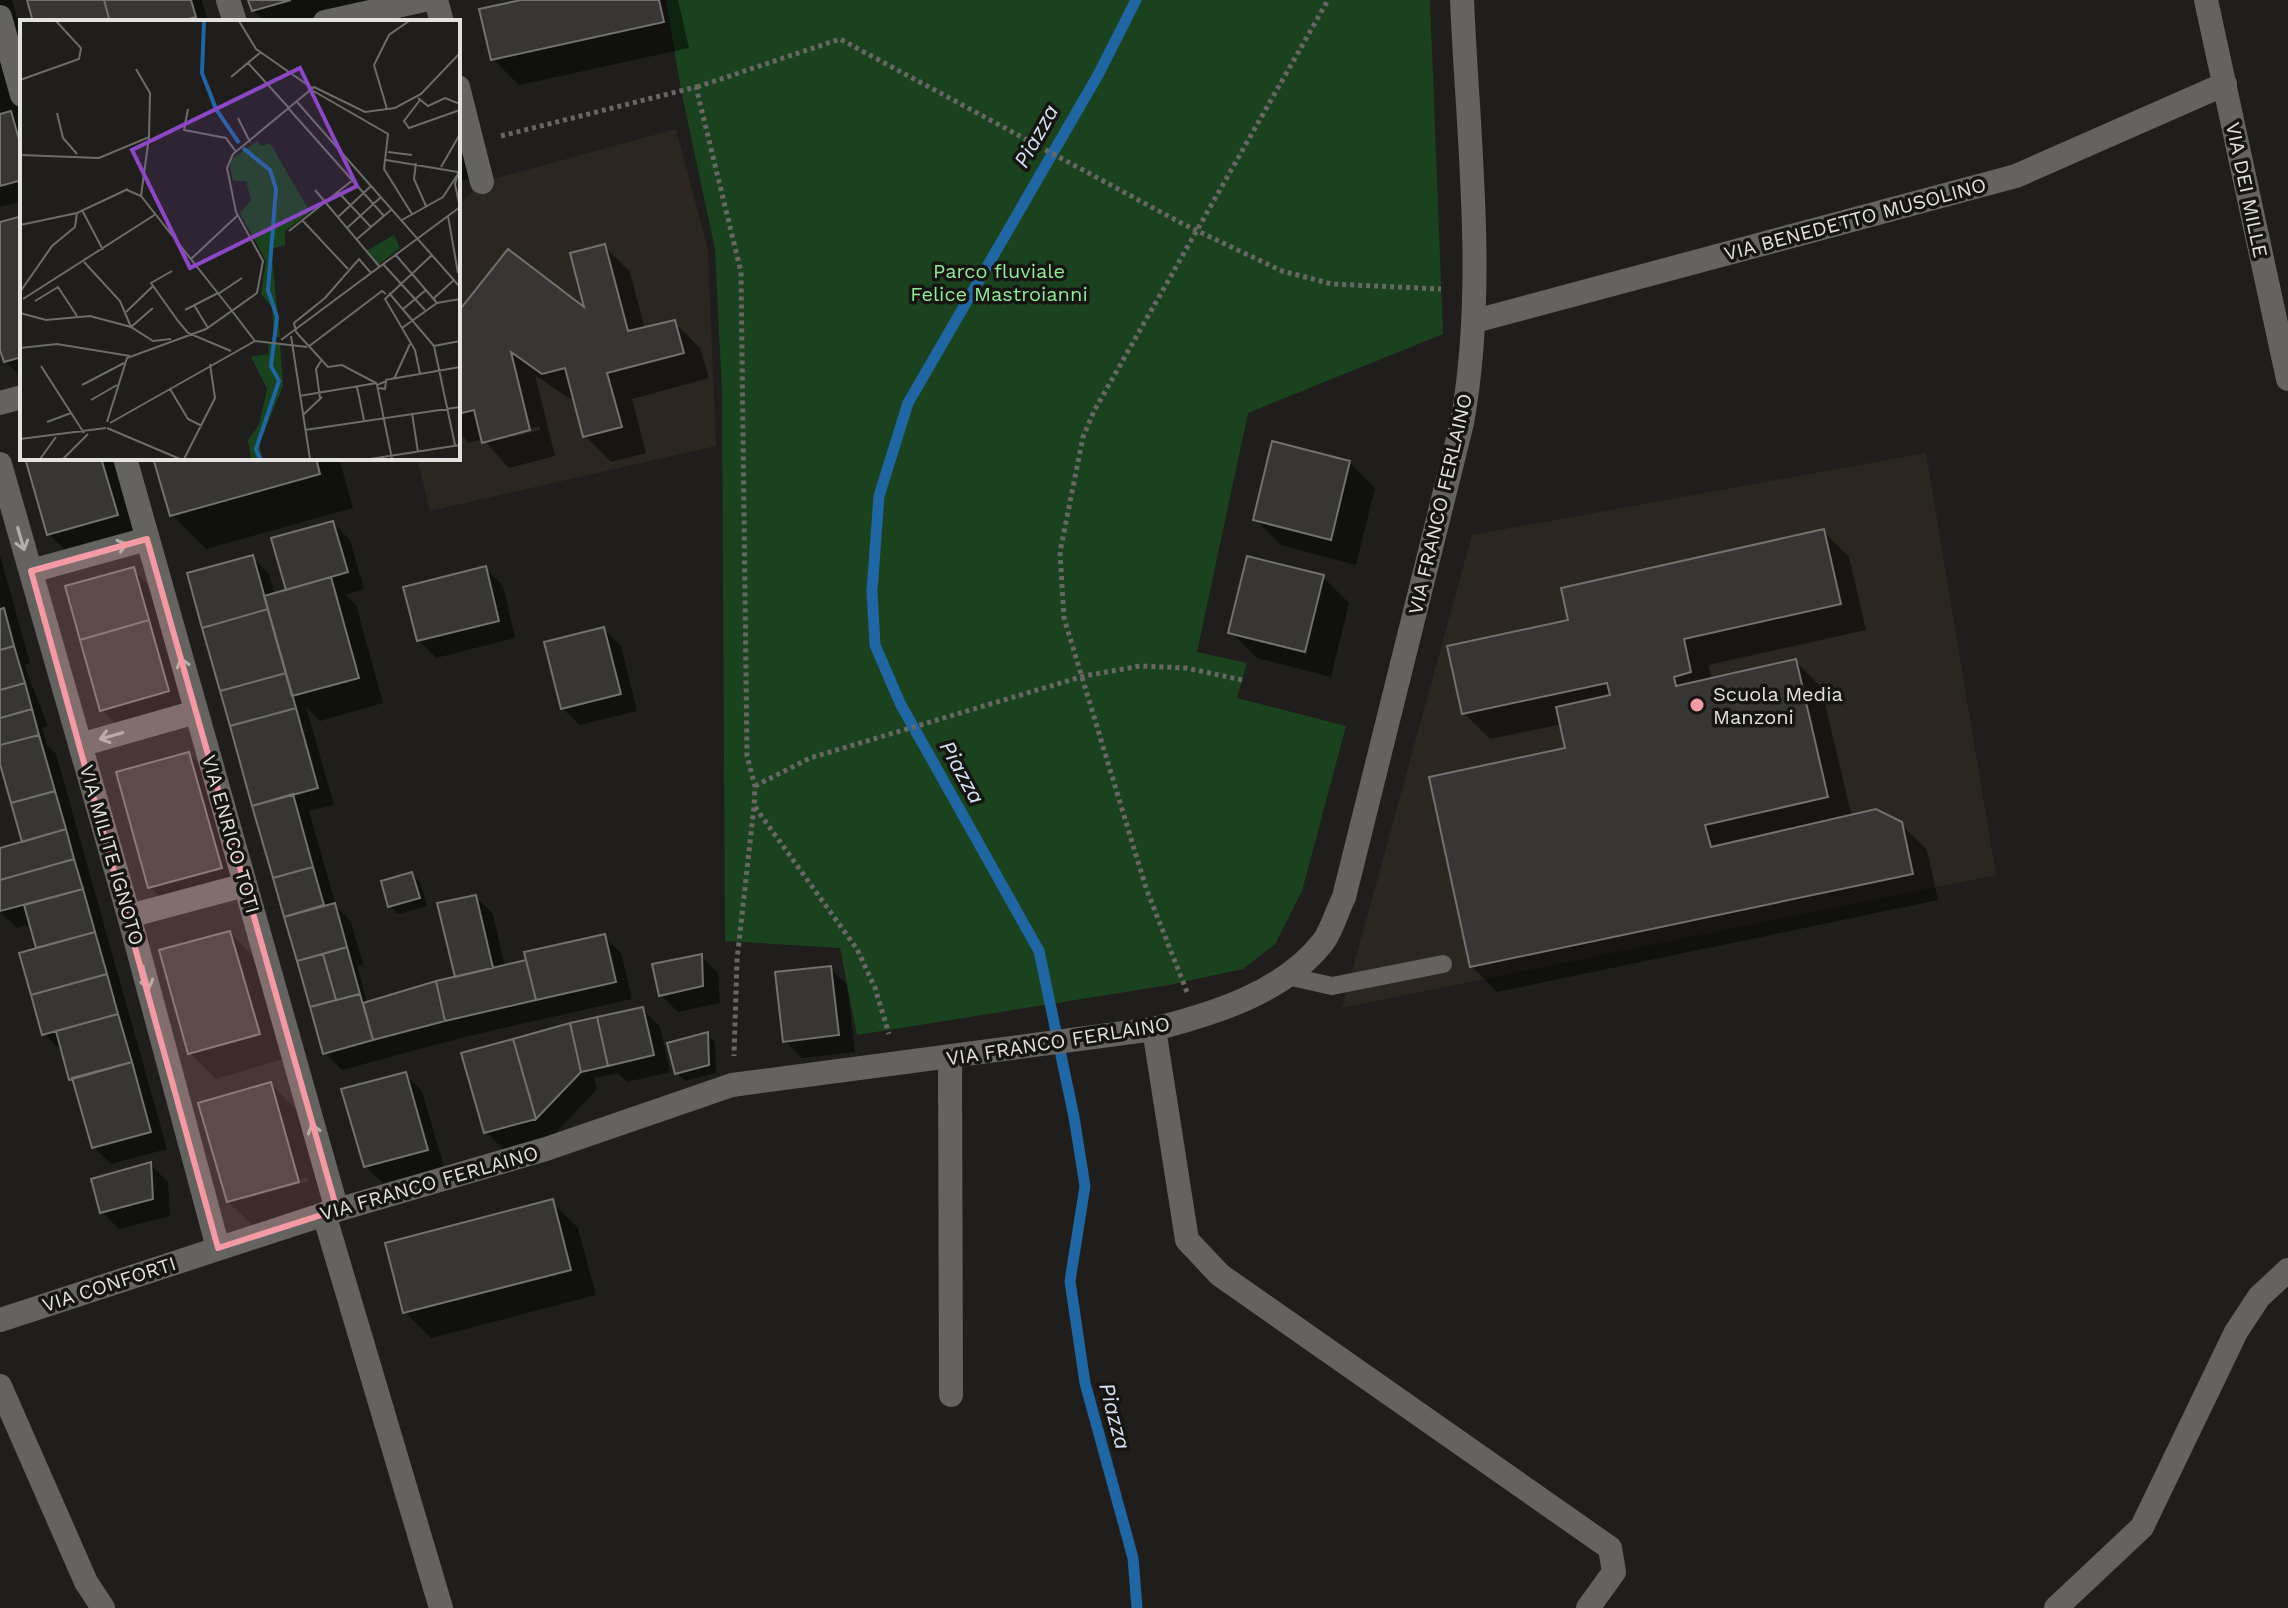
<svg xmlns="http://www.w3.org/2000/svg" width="2288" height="1608" viewBox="0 0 2288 1608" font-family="'Work Sans',sans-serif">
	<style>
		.built { fill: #2b2720 }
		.green { fill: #1b421f }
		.shadow { fill: #0007; fill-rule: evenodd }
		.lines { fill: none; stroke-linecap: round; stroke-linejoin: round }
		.stream { stroke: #2066a2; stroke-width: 11 }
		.building { fill: #373634; stroke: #72716e; stroke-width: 2 }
		.path { stroke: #686765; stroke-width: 5; stroke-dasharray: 4 4; stroke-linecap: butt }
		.service { stroke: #646360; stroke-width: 18 }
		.minor { stroke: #646360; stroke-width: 24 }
		.secondary { stroke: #646360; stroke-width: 24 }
		.oneway { stroke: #b0afad }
		.marked { fill: #f49aa5; fill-opacity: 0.2; stroke: #f49aa5; stroke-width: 6; stroke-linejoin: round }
		.poi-dot { fill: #f49aa5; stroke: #161512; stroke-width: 3 }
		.labels { text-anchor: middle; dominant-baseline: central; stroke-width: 7; stroke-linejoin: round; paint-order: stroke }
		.street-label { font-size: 20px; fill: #e3e2e0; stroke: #161512 }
		.park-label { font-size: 20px; fill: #90ed96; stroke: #161512 }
		.poi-label { font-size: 20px; fill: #e3e2e0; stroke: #161512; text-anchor: start }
		.water-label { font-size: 22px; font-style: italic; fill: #d3e3f5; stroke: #161512 }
		.inset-river { fill: none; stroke: #2066a2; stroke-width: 4 }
		.inset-road { fill: none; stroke: #6d6c6a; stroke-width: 2 }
		.view { fill: #8b47c4; fill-opacity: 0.15; stroke: #8b47c4; stroke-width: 4 }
		.inset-edge { fill: none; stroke: #e3e2e0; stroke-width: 4 }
	</style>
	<rect width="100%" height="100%" fill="#1f1e1c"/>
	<path class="built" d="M676,129L708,250L716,446L430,511L417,458H458V206L482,182Z
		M1926,453L1996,875L1342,1008L1472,535Z"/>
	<path class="green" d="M666,0H1430L1443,334L1248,413L1197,652L1247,663L1237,698L1346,726L1302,891L1275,944L1243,969L1169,985L857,1035L840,948L725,941L722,393L715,249L681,90Z"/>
	<path class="shadow" d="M0,0H12L22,36V119L17,120L22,125V201L0,207Z
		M29,0H202L208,22H35Z
		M251,0H409L330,22H265L253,10Z
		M531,0H678L689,48L519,85L493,59Z
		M458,90L480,177L458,181Z
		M22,218V378L5,361L0,342V224Z
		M604,246L630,272L645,329L674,322L700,348L709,378L632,399L646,453L611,462L585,436L575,397L570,399L535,375L555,456L509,468L483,439L469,443L458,432V316L588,312ZM540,426V430L499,440V436Z
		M27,458H119L142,541L75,560L49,534Z
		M155,458H339L353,508L206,549L172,515Z
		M1349,462L1375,488L1356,565L1281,545L1255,519Z
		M333,523L350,540L364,589L345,595L356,605L383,703L320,721L306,707L334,805L309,811L336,906L351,922L363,964L357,966L367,1003L457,978L476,897L493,914L505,967L604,936L621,953L632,999L464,1037L342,1070L325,1053L189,575L252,557L269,574L275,595L290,591Z
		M1823,531L1849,557L1866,630L1708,665L1712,680L1795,661L1821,687L1852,817L1901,824L1927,850L1938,900L1497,992L1471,966L1568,750L1562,724L1490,739L1464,713L1571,621Z
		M0,555L30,663L24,665L48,726L42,728L47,745L56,754L167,1149L111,1164L94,1147L76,1083L62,1051L44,1034L39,950L32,924L17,928L0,912V850L24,843L0,756Z
		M485,568L503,586L515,638L436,658L419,640Z
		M133,570L151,587L185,708L119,727L102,710Z
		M1323,577L1349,603L1331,677L1257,658L1231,632Z
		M604,629L621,646L637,711L580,725L562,708Z
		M189,754L215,780L246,894L176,913L150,887Z
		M412,874L420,882L427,906L398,914L390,906Z
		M230,933L256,959L284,1059L216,1079L190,1053Z
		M701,956L718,973L720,1003L678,1012L661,995Z
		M830,968L847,985L855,1052L802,1058L785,1041Z
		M643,1009L660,1027L670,1072L627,1082L618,1073L594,1078L597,1089L553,1136L503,1149L486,1132Z
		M707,1034L715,1042L716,1073L685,1081L677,1073Z
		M405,1074L422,1091L444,1167L383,1183L365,1166Z
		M271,1084L297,1110L324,1208L254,1227L228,1201ZM308,1177L309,1181L243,1200V1196Z
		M151,1165L168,1182L170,1216L119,1229L102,1212Z
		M552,1202L578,1228L596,1295L431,1338L405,1312Z"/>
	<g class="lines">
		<path class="stream" d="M1136,0L1098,75L908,403L879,496L872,591L875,645L900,703L1039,951L1074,1117L1085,1186L1070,1281L1085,1383L1133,1558L1137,1608"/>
	</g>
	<path class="building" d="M27,0H104L110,22H33Z
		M104,0H191L196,17L177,22H110Z
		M248,0H291L252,11Z
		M521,0H659L664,22L491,60L479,9Z
		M11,111L22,150V180L0,186V114Z
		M22,216V357L4,362L0,350V222Z
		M605,244L628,331L675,320L684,353L607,373L622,427L583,437L565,368L542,374L511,352L530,430L482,443L474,410L458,414V312L508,249L584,307L570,253Z
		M1272,441L1350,461L1331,540L1253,520Z
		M25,458H101L118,515L47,535Z
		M153,458H316L320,474L170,516Z
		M333,521L348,572L286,590L271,538Z
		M1824,529L1841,604L1684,639L1691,672L1674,677L1676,686L1796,659L1828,797L1705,825L1711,847L1876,809L1902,822L1913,874L1470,967L1429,777L1565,748L1556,707L1610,695L1607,683L1462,714L1447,646L1568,620L1561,588Z
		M253,555L268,609L202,628L187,573Z
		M1247,556L1324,575L1305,652L1228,633Z
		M486,566L499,621L417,641L403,587Z
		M134,567L149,620L80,640L65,586Z
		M331,577L359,678L292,696L264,596Z
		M4,608L14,646L0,650V609Z
		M268,609L286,673L220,691L202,628Z
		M149,620L169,691L100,711L80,640Z
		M604,627L621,694L561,709L544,642Z
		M14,646L25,683L0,690V650Z
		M286,673L296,708L230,726L220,691Z
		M25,683L32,709L0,718V690Z
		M296,708L318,788L252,806L230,726Z
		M32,709L39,735L0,745V718Z
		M39,735L55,791L11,803L0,764V745Z
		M189,752L222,868L148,888L116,772Z
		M55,791L66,829L22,842L11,803Z
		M293,794L313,867L273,878L252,806Z
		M66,829L74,859L0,880V848Z
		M74,859L83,889L0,911V880Z
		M313,867L324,905L284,917L273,878Z
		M412,872L420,898L388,907L381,881Z
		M83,889L95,932L36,948L24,905Z
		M476,895L493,968L455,977L437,903Z
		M335,903L347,947L297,961L284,917Z
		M230,931L260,1034L188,1054L159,950Z
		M95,932L107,974L31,995L19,953Z
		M605,934L616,982L536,1000L524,952Z
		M347,947L360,994L336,1000L323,954Z
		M323,954L336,1000L310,1007L297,961Z
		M702,954L703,986L659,996L652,964Z
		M526,960L536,1000L445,1021L436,981Z
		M831,966L839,1035L783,1042L775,972Z
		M107,974L118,1014L42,1035L31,995Z
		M436,981L445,1021L373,1040L363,1003Z
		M360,994L373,1040L323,1054L310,1007Z
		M643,1007L654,1055L608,1066L597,1017Z
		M118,1014L132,1062L69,1080L56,1031Z
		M597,1017L608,1066L581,1072L570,1023Z
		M570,1023L581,1072L536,1119L513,1039Z
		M708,1032L709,1065L675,1074L667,1043Z
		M513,1039L536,1119L484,1133L461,1053Z
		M132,1062L151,1132L92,1148L72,1078Z
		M406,1072L428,1150L364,1167L341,1089Z
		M271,1082L299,1182L227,1202L198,1103Z
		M151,1162L153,1199L100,1213L91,1179Z
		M553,1199L571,1270L403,1313L385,1243Z"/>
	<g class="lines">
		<path class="path" d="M697,87L840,39L1183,224L1282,271L1332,284L1441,289
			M501,136L696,87L741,272L747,756L755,786L754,806L737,960L734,1056
			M755,786L810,758L1084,676L1140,666L1186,668L1242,680
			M755,807L857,949L875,988L889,1034
			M1187,992L1146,888L1064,618L1060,552L1083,437L1094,411L1328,0"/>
		<path class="service" d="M1287,976L1332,986L1443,964"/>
		<path class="minor" d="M228,0L235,22
			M436,0L442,22
			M2206,0L2288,379
			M0,17L22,95
			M325,22L424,0
			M458,87L482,182
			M1475,321L2016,176L2225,84
			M0,403L22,397
			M125,458L337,1210
			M0,464L129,916L218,1248
			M31,571L147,539
			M80,745L196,712
			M129,916L245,885
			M1154,1029L1187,1240L1220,1275L1610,1548L1614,1572L1588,1608
			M950,1058L951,1395
			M324,1214L441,1608
			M0,1386L86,1582L103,1608
			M2056,1608L2142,1527L2236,1332L2259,1297L2288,1270"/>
		<path class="secondary" d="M0,1320L337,1210L546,1149L732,1085L1154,1029C1213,1014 1283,993 1323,942C1332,930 1337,911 1344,897L1462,423C1487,285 1468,140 1462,0"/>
	</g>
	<defs><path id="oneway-shaft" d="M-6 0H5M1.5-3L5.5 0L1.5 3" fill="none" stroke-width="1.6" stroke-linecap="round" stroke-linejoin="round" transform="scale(2)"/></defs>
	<g class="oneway">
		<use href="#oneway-shaft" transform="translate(21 539) rotate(74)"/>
		<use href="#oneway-shaft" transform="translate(116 547) rotate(-16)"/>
		<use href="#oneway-shaft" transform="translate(184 669) rotate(-106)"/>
		<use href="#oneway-shaft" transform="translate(111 736) rotate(164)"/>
		<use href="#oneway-shaft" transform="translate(146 978) rotate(75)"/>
		<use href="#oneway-shaft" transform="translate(315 1135) rotate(-106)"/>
	</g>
	<path class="marked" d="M147,539L337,1210L218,1248L31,571Z"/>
	<circle class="poi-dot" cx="1697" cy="705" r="8"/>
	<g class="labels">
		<g class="street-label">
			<text transform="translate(2247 190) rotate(78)">VIA DEI MILLE</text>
			<text transform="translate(1855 219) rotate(-15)">VIA BENEDETTO MUSOLINO</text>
			<text transform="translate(1440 504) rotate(-77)">VIA FRANCO FERLAINO</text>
			<text transform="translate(231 834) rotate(74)">VIA ENRICO TOTI</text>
			<text transform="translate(112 855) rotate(74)">VIA MILITE IGNOTO</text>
			<text transform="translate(1058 1041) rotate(-9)">VIA FRANCO FERLAINO</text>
			<text transform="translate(429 1183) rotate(-16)">VIA FRANCO FERLAINO</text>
			<text transform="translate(109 1284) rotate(-18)">VIA CONFORTI</text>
		</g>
		<g class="park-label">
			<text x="999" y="271">Parco fluviale<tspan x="999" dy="23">Felice Mastroianni</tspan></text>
		</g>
		<g class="poi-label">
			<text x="1713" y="694">Scuola Media<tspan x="1713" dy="23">Manzoni</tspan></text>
		</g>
		<g class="water-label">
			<text transform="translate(1036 136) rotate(-61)">Piazza</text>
			<text transform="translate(962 772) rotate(61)">Piazza</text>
			<text transform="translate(1115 1416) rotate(75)">Piazza</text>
		</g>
	</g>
	<g transform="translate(20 20)">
		<rect width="440" height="440" fill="#1f1e1c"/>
		<path d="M237,121L242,126L250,123L290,192L265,211V225L251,229L260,317H254L252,288L241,274L246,241L220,193L231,180L226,161H213L210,147L212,139ZM374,215L380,228L358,245L346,231ZM249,323H260L263,366L239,424L243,439H231L228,420L239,405L247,369L231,337L248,334Z" fill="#1b421f"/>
		<path class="inset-river" d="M184,1L182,53L196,89L219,123M223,128L250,150L256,169L248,270L257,297L251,346L259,361L236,429L240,439"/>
		<path class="inset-road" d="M219,1L236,29L292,68M228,43L269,88M116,49L130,73L129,117M211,57L241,32M0,60L59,39L61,28L36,1M290,69L368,114L364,149L392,194M398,78L408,86L425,78L440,84M400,80L384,101L389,108L440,90M277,82L440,267M168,89L164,110L206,118L216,132M269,89L364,196M367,89L354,45L369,15L389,1M37,93L43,118L57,134M218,98L230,122M368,132L392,135M0,135L79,138L129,117L121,176M366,140L438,152M396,143L394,159L406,186M421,147L440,114M107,170L121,176L212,291M295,170L359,246M318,172L351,207M440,188L435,164L440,146M62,190L83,230M428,196L438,253M318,197L351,166M282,200L328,249M382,200L423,177L440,151M0,205L57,193L108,169M327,208L361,177M269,211L334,159M337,219L372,189M375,234L417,283M171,239L218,195M64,242L100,281L111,307L133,288M363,244L405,290M152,251L131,263L158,301L168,313L211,331M0,272L32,226L55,207L57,193M369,273L414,326L435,425M198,274L222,258M414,278L434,260M3,279L136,194M15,281L38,267L57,296M174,285L188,308M165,290L198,273M382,290L406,270M106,292L133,266M0,293L26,300L70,296L111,307L133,321L151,319M382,308L417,283L440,279M276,312L274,303L305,278L339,239L351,253M276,312L308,347L322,345L356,363M271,316L290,439M261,320L440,187M235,321L287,327M414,326L440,321M288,327L362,271L366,274M0,328L37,324L110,336M21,346L64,413M400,354L395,330L365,279L412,235M374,359L390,324M365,360L440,347M62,365L104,343M337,367L344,400M359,368L365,369L366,361L357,365L372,439M150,369L168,399L182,406M279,376L357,363M300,378L296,349L301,341M71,380L97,365M392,393L398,432M283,395L302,377M27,402L51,393M87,402L107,338L186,309L237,273L243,241L216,192L207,148L213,134L294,67L345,92L375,88L401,74L440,33M90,403L235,321L212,291M87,408L160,439M285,410L440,387M0,419L86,408M20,439L36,417M43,439L68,414M164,439L195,378L190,344M350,439L440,425"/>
		<path class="view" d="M280,48L337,166L170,248L112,130Z"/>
		<rect width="440" height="440" class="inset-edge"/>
	</g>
</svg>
